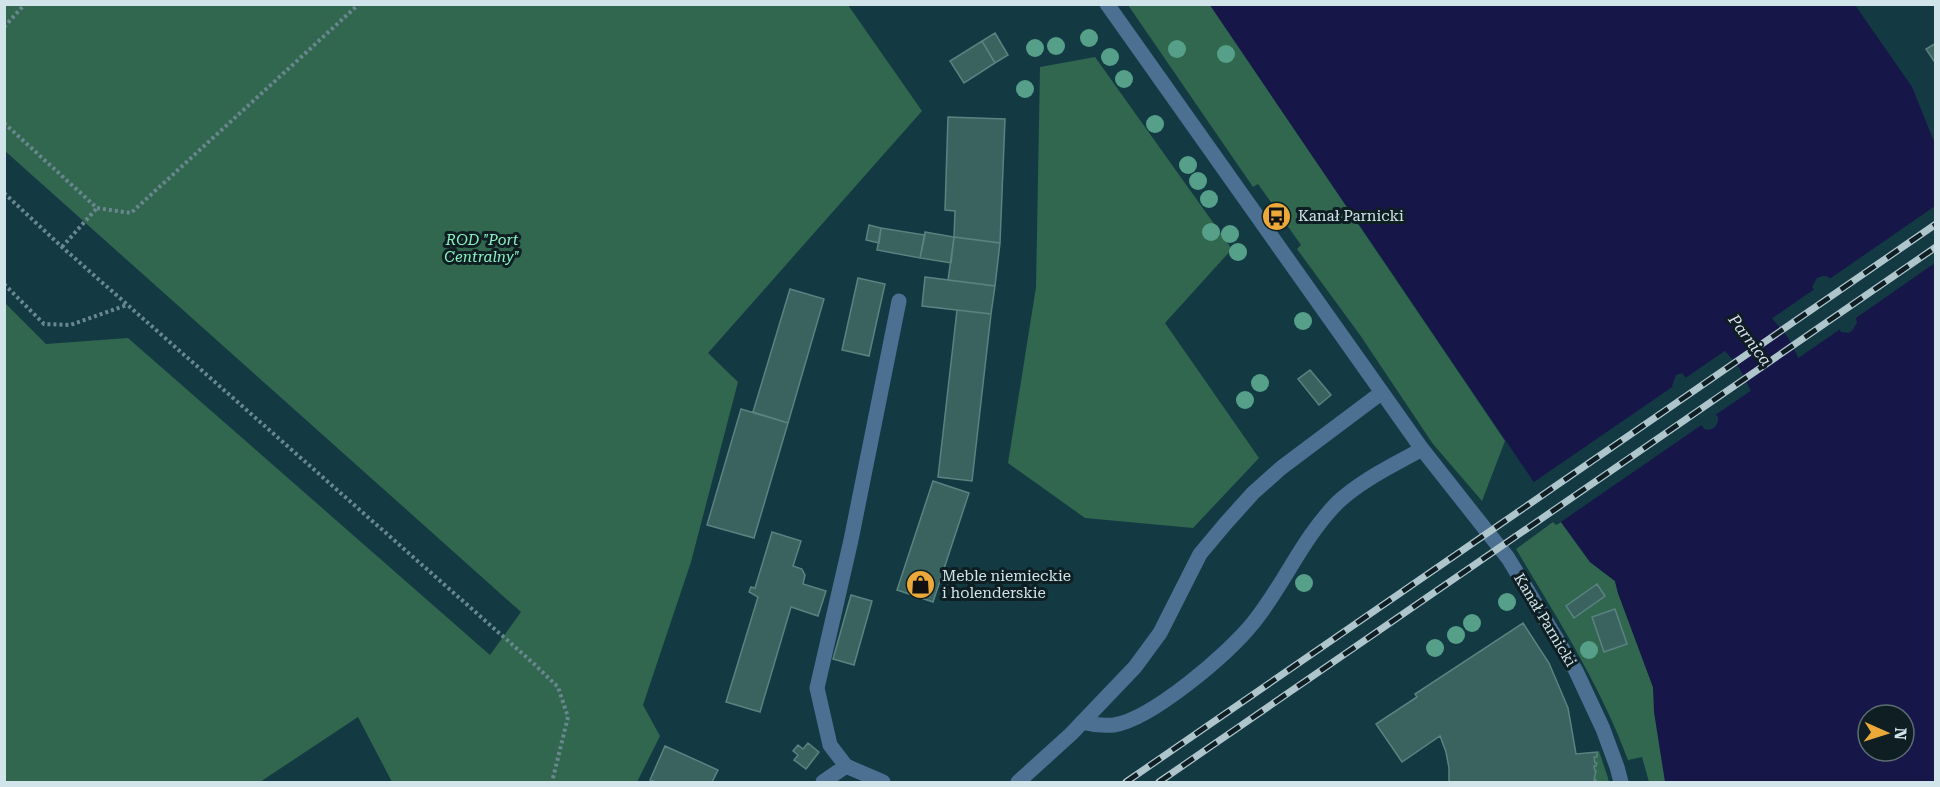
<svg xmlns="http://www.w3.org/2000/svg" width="1940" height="787" viewBox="0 0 1940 787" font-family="'Roboto Serif',serif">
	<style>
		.green { fill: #31674e; fill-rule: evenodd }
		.water { fill: #161648; fill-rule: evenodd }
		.pier { fill: #133943; fill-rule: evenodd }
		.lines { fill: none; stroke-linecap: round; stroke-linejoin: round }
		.river { stroke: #161648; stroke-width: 57 }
		.building { fill: #3a6360; stroke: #5a8380; stroke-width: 1.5 }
		.path { stroke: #69878f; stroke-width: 4; stroke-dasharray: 3 3; stroke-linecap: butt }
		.minor { stroke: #4c7092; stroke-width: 15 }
		.rail-casing { stroke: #aec5cc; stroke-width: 7 }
		.rail { stroke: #0e1e22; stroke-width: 4.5; stroke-dasharray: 14; stroke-linecap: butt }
		.tree { fill: #56a089 }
		.labels { text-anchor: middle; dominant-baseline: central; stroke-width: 6; stroke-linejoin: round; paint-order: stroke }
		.poi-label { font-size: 15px; fill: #d0e4ea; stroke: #0e1e22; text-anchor: start }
		.park-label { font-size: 15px; font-style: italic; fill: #8cf4c2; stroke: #0e1e22 }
		.street-label { font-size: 15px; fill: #d0e4ea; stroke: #0e1e22 }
		.water-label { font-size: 16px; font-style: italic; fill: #dcdff1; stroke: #0e1e22 }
	</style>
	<rect width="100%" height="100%" fill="#133943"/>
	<path class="green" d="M5,4L848,5L922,111L708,353L738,382L691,562L643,705L660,736L637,782H392L358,717L260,782H5V303L46,344L128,338L490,655L521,612L5,151Z
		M1128,5H1210L1505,441L1482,501L1433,444L1360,335L1297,249L1301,245L1258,184L1253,187Z
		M1095,57L1232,249L1165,323L1259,458L1193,528L1085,518L1008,463L1036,287L1040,67Z
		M1553,522L1556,525L1561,522L1590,562L1615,581L1618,593L1653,687L1666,782H1649L1642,757L1628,760C1600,684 1557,618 1516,549ZM1596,584L1604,596L1575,618L1566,606ZM1615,609L1627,644L1604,652L1592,617Z
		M1599,751L1608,778L1609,782H1596L1594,780L1596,772L1594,766H1596L1597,763H1595L1594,757H1597V752Z"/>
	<path class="water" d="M1210,5H1855L1912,87L1935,144V782H1665L1654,712L1653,687L1618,593L1615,581L1590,562L1561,522ZM1822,276H1826L1830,278L1856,318L1857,323L1852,331L1848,333L1841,332L1812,287L1817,278ZM1768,327L1790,358L1762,379L1739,346ZM1682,373L1718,417C1719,426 1712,432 1704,429L1672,386L1676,375ZM1868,715H1904V751H1868Z"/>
	<path class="pier" d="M1935,206V263L1853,320L1828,280Z
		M1816,288L1842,328L1714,416L1684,379ZM1765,330H1769L1787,358L1762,376L1742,346Z
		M1675,385L1703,424L1558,524L1531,484Z"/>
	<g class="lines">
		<path class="river" d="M1700,277L1764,353L1808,442"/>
	</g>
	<path class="building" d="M995,33L1008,55L995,63L982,41Z
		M982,41L995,63L964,83L950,61Z
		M1936,43V64L1926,49Z
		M948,117L1005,119L1000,243L954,237L955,211L945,210Z
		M869,225L881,228L879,243L866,240Z
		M881,228L925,235L920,258L877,250Z
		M925,232L954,237L951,263L920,258Z
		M954,237L1000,243L995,286L948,280Z
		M925,277L995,286L991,314L922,306Z
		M858,278L885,284L869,356L842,350Z
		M790,289L824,299L788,423L753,412Z
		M957,310L991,314L972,481L938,477Z
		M1310,370L1331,395L1319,405L1298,379Z
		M741,409L788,423L754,538L707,525Z
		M933,481L969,493L933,602L897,590Z
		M772,532L801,541L793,566L802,569L805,575L803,584L826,591L818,616L791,607L760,712L726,702L758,597L749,592L751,587L755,588Z
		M1597,584L1605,596L1574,618L1566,606Z
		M851,595L872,601L854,665L833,659Z
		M1615,609L1627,644L1604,652L1592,617Z
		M1523,623L1549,663L1568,708L1576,754L1597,752V757H1594L1595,763H1597L1596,766H1594L1595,771H1596L1594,780H1596V782H1449V768L1446,752L1440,736L1402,762L1376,724L1417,697L1415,694Z
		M808,743L819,752L806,769L794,760L798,755L793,751L798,745L803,749Z
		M665,746L718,770L712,782H656L650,780Z"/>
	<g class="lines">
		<path class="path" d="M4,27L25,4
			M4,123L97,208L131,213L359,4
			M4,193L62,247L532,662L558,687L568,717L552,782
			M62,247L97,208
			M4,284L44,324L70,325L127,305"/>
		<path class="minor" d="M1107,4L1422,449L1508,558L1576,671L1603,729L1617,767L1621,782
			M1082,722C1093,725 1103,726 1114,725C1152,719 1228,654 1253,623C1284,585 1301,540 1337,503C1361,480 1394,465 1422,449
			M823,782L846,766
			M883,782L846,766L830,745L817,688L851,540L899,301
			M1018,782L1071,734L1135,667L1160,633L1200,554L1226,523L1253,493L1281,468L1381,393"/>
		<defs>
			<path id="rail" d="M1126,782L1936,224
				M1159,782L1936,247"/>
		</defs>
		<use href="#rail" class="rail-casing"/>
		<use href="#rail" class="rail"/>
	</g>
	<g class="tree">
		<circle cx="1089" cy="38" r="9"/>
		<circle cx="1056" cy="46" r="9"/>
		<circle cx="1035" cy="48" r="9"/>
		<circle cx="1177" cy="49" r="9"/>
		<circle cx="1226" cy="54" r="9"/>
		<circle cx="1110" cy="57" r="9"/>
		<circle cx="1124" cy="79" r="9"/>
		<circle cx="1025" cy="89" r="9"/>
		<circle cx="1155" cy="124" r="9"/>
		<circle cx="1188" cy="165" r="9"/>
		<circle cx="1198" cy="181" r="9"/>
		<circle cx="1209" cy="199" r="9"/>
		<circle cx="1211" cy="232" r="9"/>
		<circle cx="1230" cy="234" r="9"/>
		<circle cx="1238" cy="252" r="9"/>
		<circle cx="1303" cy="321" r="9"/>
		<circle cx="1260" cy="383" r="9"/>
		<circle cx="1245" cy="400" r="9"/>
		<circle cx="1304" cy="583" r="9"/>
		<circle cx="1507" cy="602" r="9"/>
		<circle cx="1472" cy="623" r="9"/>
		<circle cx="1456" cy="635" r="9"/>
		<circle cx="1435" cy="648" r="9"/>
		<circle cx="1589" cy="650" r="9"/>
	</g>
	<defs>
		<symbol id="bus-disc" viewBox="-11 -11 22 22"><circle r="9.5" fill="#eca93a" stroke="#0e1e22"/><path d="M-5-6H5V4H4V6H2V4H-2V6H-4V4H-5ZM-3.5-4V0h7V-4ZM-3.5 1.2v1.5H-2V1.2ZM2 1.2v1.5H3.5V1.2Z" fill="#111"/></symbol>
		<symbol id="shop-disc" viewBox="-11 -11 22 22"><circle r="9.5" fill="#eca93a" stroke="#0e1e22"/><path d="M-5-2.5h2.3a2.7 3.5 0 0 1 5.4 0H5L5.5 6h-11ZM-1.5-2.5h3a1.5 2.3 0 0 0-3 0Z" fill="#111"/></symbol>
	</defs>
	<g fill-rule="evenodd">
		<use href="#bus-disc" x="1260" y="200" width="33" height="33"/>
		<use href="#shop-disc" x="904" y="568" width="33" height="33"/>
	</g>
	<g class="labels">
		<g class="poi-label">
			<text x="1298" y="216">Kanał Parnicki</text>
			<text x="942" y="576">Meble niemieckie<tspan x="942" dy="17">i holenderskie</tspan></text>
		</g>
		<g class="park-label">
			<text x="482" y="240">ROD "Port<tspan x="482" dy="17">Centralny"</tspan></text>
		</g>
		<g class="street-label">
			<text transform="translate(1545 620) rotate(59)">Kanał Parnicki</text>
		</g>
		<g class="water-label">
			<text transform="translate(1750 340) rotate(53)">Parnica</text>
		</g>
	</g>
	<rect width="1940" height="787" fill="none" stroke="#d0e4ea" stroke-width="12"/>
	<g transform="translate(1886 733) rotate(93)"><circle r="28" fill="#0e1e22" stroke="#5c6d72" stroke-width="1.5"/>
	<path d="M0-4.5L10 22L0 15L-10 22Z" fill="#eca93a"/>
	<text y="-9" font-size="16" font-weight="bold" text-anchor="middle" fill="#d0e4ea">N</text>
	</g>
</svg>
